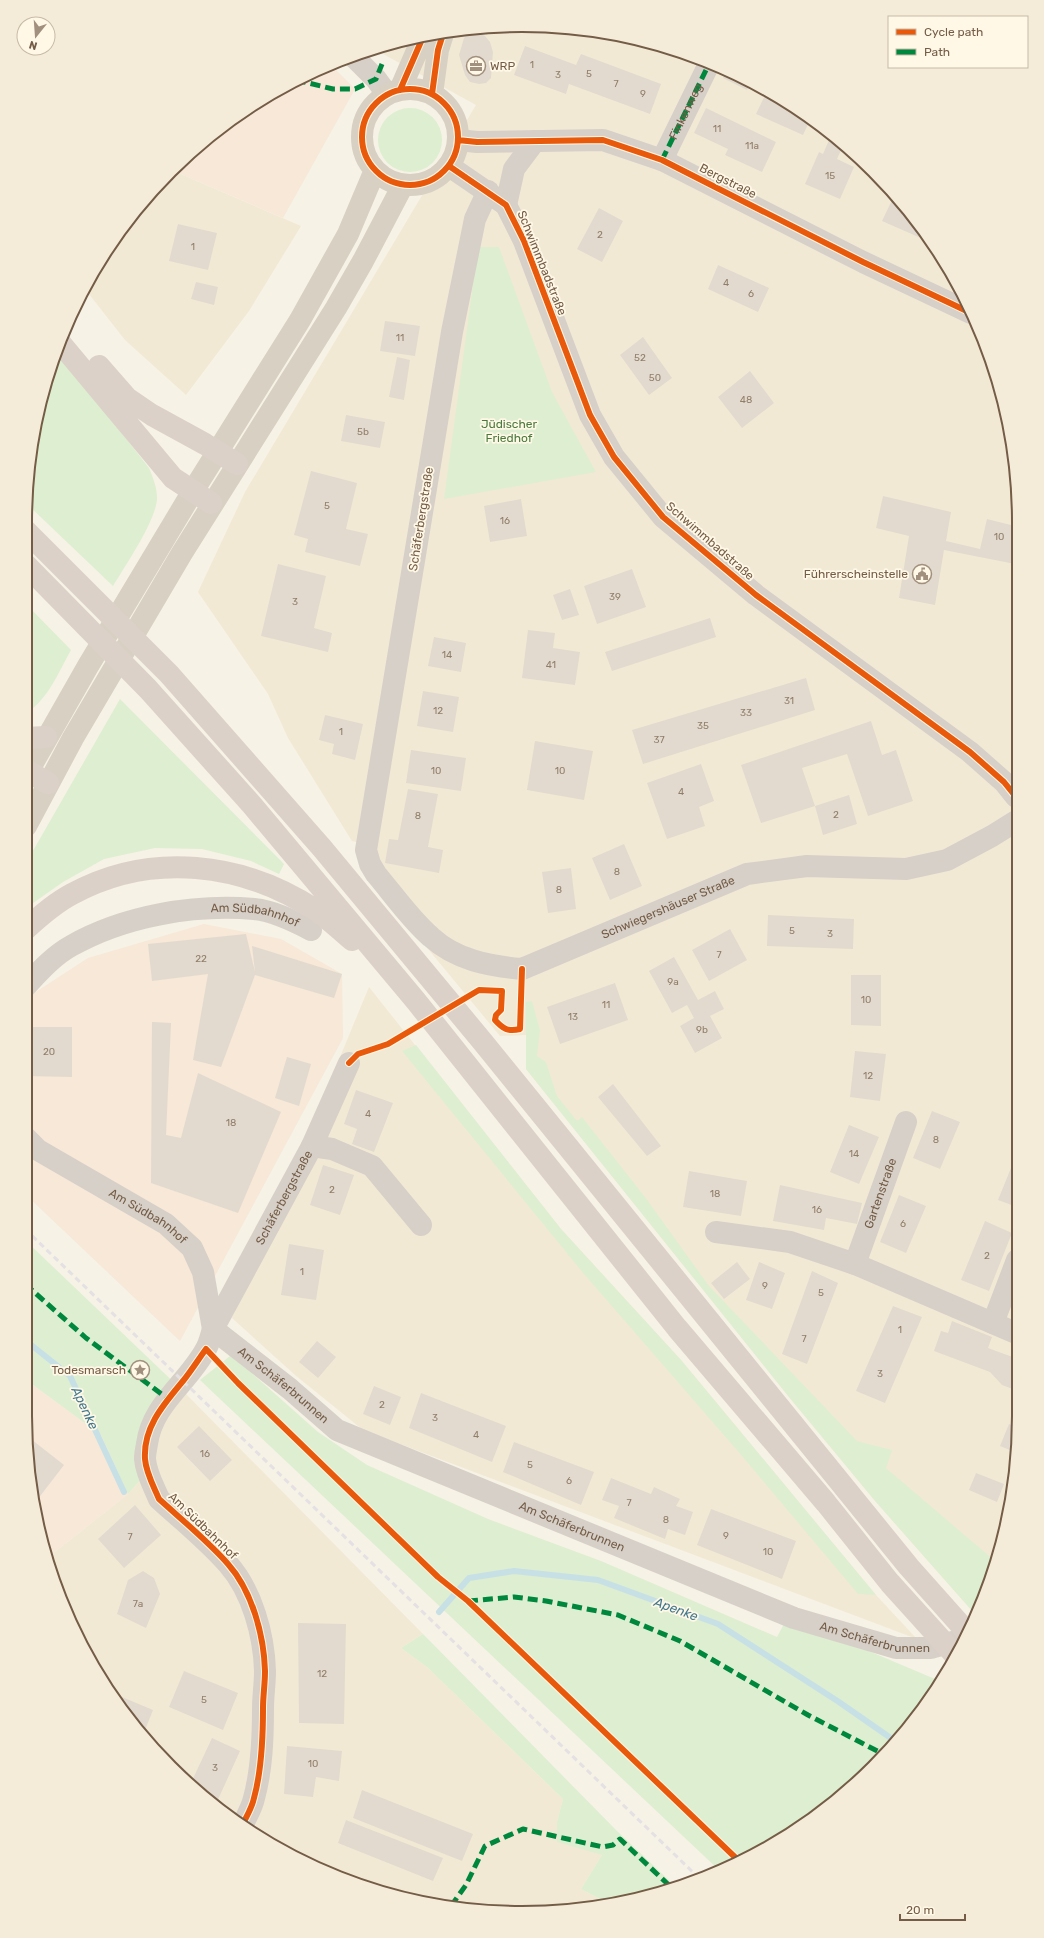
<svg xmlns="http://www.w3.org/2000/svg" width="1044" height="1938" viewBox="0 0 1044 1938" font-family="Rubik,sans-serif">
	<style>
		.residential { fill: #f2e9d5 }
		.commercial { fill: #f7e8d8 }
		.green { fill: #deeed0 }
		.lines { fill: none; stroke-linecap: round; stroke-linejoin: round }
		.stream { stroke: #c7e0e6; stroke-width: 6 }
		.building { fill: #e2dace }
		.minor { stroke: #d7d0c8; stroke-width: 22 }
		.major { stroke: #d8d0c2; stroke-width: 22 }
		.highway { stroke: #dcd1c8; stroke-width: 22 }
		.rail { stroke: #e4e0e3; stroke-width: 3; stroke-dasharray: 6 4; stroke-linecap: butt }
		.quiet { stroke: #00873e; stroke-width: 5; stroke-dasharray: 10 5; stroke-linecap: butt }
		.cycleway-casing { stroke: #fff8e6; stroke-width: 8 }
		.cycleway { stroke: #e8590c; stroke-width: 6 }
		.labels { text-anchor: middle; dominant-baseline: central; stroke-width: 3.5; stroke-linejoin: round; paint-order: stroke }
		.number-label { font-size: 10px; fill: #917e6a }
		.poi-label { font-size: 12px; fill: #745c46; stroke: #fff8e6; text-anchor: end }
		.street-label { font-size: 12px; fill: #745c46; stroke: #fff8e6 }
		.park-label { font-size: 12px; fill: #487a3e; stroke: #fff8e6 }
		.water-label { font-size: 13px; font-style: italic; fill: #42788f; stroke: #fff8e6 }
		.rim { fill: none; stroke: #745c46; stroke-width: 2 }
	</style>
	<rect width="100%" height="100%" fill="#f6f2e6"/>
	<path class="residential" d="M489,26L587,29L682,51L770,91L850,148L935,246L981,332L1015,457L1018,1448L1002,1545L974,1613L876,1502L789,1397L526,1069V1035L500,1036L366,874L360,843L352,841L288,738L268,694L198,592L245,492L476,105L374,49L393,42Z
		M174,171L301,226L249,311L186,395L125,340L85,289L91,274L148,194Z
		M369,987L561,1229L681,1360L876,1595L917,1639L363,1430L295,1375L232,1318Z
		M185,1393L423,1634L401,1648L427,1667L563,1799L557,1822L602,1855L581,1889L608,1903L555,1912H489L394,1896L332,1875L246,1829L194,1790L128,1719L91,1664L51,1576L47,1558L128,1494L151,1468L156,1434Z"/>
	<path class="commercial" d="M331,65L355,89L283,218L174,171L219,128L302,76Z
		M204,924L281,939L342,974L343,1038L180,1341L25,1194V1002L28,997L88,958Z
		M25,1379L101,1435L128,1494L47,1558L35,1513L25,1416Z"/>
	<path class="green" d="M378 140a32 32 0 1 1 64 0a32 32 0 1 1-64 0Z
		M478,247H499L552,392L596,472L444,499Z
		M59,353L149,468C153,478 157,487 157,498C157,519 125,566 113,586L26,503V490L42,393Z
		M26,604L71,650C59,671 48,700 26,713Z
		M120,699L284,864L279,874L251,861L202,849L155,848L104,859L63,882L26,908V863Z
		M532,1001L540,1030L537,1056L546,1062L557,1096L577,1121L582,1117L645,1197L709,1286L857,1441L892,1450L886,1468L995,1561L974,1613L876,1502L789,1397L526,1069V1002Z
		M416,1045L561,1229L681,1360L876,1595L858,1594L742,1456L584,1274L402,1051Z
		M25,1240L185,1393L156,1434L151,1468L128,1494L101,1435L25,1379Z
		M230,1356L248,1370L318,1432L367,1465L488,1519L601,1561L777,1637L784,1624L807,1625L935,1679L942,1680L916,1719L850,1790L798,1829L720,1871L200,1380Z
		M423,1634L617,1831L676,1887L650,1896L608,1903L581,1889L602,1855L557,1842V1822L563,1799L427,1667L401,1648Z"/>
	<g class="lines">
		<path class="stream" d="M25,1340L70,1376L124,1492
			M439,1612L469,1578L514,1571L598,1580L718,1624L839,1702L895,1741"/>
	</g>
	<path class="building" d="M477,32L485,36L490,42L493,52L491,78L486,83L479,84L470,82L465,75L459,55L464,38L469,33Z
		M525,46L576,65L581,54L661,84L650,114L569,84L566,94L514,75Z
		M726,71L751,83L747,90L723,78Z
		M767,91L810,120L803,135L756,114Z
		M706,108L776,142L762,172L725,155L728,149L694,133Z
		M829,140L843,146L837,159L854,167L840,199L805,184L819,152L823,154Z
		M893,198L925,235L923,239L882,221Z
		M599,208L623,221L602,262L577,249Z
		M178,224L217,233L208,270L169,261Z
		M718,265L769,288L758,312L708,289Z
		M196,282L218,287L214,305L191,299Z
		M385,321L420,326L415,356L380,351Z
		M643,337L672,378L649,395L620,355Z
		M397,357L410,360L404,400L389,397Z
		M750,371L774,403L742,428L718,397Z
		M346,415L385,422L380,448L341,441Z
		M311,471L357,483L346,529L368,534L360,566L305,552L308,539L294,535Z
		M883,496L951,512L946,541L980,549L987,519L1015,526V564L944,550L935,605L899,598L909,536L876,528Z
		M521,499L527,536L490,542L484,506Z
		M278,564L326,576L314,628L332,633L328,652L261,636Z
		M632,569L646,607L597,624L584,586Z
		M570,589L579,615L562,620L553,595Z
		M710,618L716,637L612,671L605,652Z
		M528,630L555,633L553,648L580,652L575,685L522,678Z
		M434,637L466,643L461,672L428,666Z
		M806,678L815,710L643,764L632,730Z
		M423,691L459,697L453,732L417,726Z
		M325,715L363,724L355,760L332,754L334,744L319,740Z
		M871,721L882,755L896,750L913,801L868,816L847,754L802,768L815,806L761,823L741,765Z
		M535,741L593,751L584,800L527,790Z
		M411,750L466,758L461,791L406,783Z
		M701,764L714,801L699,807L705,826L667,839L647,783Z
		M408,789L438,794L428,847L443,850L439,873L385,863L389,839L398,840Z
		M849,795L857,824L823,835L815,806Z
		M624,844L642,886L610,900L592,858Z
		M571,868L576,909L548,913L542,872Z
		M1016,912V924L1011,916Z
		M768,915L854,919L853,949L767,946Z
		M730,929L747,960L709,981L692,950Z
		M246,934L255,972L252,946L342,974L334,998L255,975L221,1067L193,1060L208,974L152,981L148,944Z
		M674,957L698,1000L715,991L724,1009L710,1016L722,1038L695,1053L680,1026L694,1018L687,1005L672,1013L649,971Z
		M851,975H881V1026L851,1025Z
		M615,983L628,1020L560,1044L547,1007Z
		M152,1022L171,1023L166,1135L181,1138L198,1073L281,1112L238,1213L151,1183Z
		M25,1027H72V1077L25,1076Z
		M855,1051L886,1054L880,1101L850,1097Z
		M287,1057L311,1064L299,1106L275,1098Z
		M613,1084L661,1146L647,1156L598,1097Z
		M356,1090L393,1103L374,1152L352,1144L357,1129L344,1124Z
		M932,1111L960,1122L940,1169L913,1158Z
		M849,1125L879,1137L859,1184L830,1172Z
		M1017,1153V1207L998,1200Z
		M323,1165L354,1175L340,1215L310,1205Z
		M689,1171L747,1181L741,1216L683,1207Z
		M780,1185L862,1203L857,1224L826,1218L824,1230L773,1221Z
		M899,1195L926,1206L906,1253L880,1242Z
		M985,1221L1012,1233L989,1291L961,1280Z
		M289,1244L324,1250L316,1300L281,1295Z
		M737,1262L750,1279L724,1299L711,1283Z
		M759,1262L785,1273L772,1309L746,1300Z
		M812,1271L838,1283L807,1364L782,1354Z
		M1017,1284V1306L1010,1303Z
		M893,1306L922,1317L885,1403L856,1391Z
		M952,1321L992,1337L988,1348L1018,1359V1391L1002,1385L990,1372L934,1351L941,1331L948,1333Z
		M317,1341L336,1357L318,1378L299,1362Z
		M374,1386L401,1397L390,1425L363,1414Z
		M421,1393L506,1426L492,1462L409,1428Z
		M1009,1424L1018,1428L1017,1453L1000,1446Z
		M199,1426L232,1460L210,1481L177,1447Z
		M27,1436L64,1465L34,1504Z
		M514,1442L594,1472L581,1505L503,1472Z
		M976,1473L1004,1484L997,1502L969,1490Z
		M611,1478L651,1494L654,1487L680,1499L676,1506L693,1512L685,1535L668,1529L665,1539L614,1518L619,1506L602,1500Z
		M135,1505L161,1535L124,1568L98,1539Z
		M711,1509L796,1541L782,1579L697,1545Z
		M143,1571L154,1578L160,1594L146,1628L117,1614L128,1580Z
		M298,1623L346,1624L344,1724L299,1723Z
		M184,1671L238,1693L223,1730L169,1707Z
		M110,1692L153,1710L143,1735L128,1719Z
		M212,1738L240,1751L216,1804L209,1801L190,1785Z
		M287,1746L342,1751L339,1781L316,1777L313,1797L284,1794Z
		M362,1790L473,1834L462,1861L353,1818Z
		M346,1820L443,1858L433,1881L338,1843Z"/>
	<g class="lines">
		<g class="minor">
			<path d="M354,57L376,79L387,94"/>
			<path d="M458,140L477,142L603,140L662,160L863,262L971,313"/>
			<path d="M662,160L709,64"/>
			<path d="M449,166L506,205L524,241L590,415L614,457L663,517L756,595L970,752L1004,782L1016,797"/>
			<path id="s1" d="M488,191L475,219L452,332L366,850L370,864L376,874C393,894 411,920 431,937C456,960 489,966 522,969L747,874L807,866L906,869L947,860L992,836L1016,821"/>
			<path d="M506,205L514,169L535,141"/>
			<path id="s2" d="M25,987C39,972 53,956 71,946C124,916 193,904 254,909C274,911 294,921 311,930"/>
			<path id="s3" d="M25,1137L38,1150L166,1224L192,1248L203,1272L213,1329"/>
			<path d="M312,1146L332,1149L372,1166L421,1225"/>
			<path d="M716,1232L790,1242L855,1264L1018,1334"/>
			<path id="s4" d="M855,1264L906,1122"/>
			<path d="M993,1323L1017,1260"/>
			<path id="s5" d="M213,1329L290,1389L337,1430L794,1618L896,1648H931L963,1639"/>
			<path id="s6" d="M242,1826C246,1817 252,1808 254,1798C262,1769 263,1738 263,1708C263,1696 265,1684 265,1671C264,1635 252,1591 228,1564C209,1542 181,1519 159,1499C154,1487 146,1473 145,1459C145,1454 146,1449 147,1444C152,1404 188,1383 206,1349C209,1344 211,1336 213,1329L312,1146L349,1063"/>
		</g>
		<path class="major" d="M362 137a48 48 0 1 1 96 0a48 48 0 1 1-96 0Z
			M400,90L423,37
			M432,94L438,50L443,34
			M26,775L88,666L193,491L300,320L348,234L375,170
			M26,826L73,738L182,553L336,308L363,261L403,185"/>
		<path class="highway" d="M62,345L173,478L211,503
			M99,366L127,398L152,415L205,444L237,464
			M26,531L169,674L322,848L482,1041L909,1567L966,1631
			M26,565L148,689L252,805L416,1001L677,1328L826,1503L890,1583L956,1656
			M26,738L46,737
			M26,770L48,783
			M26,929C40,916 55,903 72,894C151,851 243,862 317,911C329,919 340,930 352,940"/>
		<path class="rail" d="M25,1229L700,1879"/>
		<g class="quiet">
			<path d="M296,80L333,89H355L376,79L382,64"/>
			<path id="s7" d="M662,160L709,64"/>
			<path d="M25,1284L86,1338L167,1398"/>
			<path d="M468,1601L514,1597L546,1601L618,1615L680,1641L808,1715L883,1754"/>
			<path d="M451,1906L466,1885L485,1846L523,1829L603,1847L613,1845L620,1839L673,1889"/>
		</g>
		<defs>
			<path id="cycleway" d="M362 137a48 48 0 1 1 96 0a48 48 0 1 1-96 0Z
				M400,90L423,37
				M432,94L438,50L443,34
				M458,140L477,142L603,140L662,160L863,262L971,313
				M449,166L506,205L524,241L590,415L614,457L663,517L756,595L970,752L1004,782L1016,797
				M349,1063L358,1054L388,1044L479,990L502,991L501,1010L496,1015L495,1020C503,1029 508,1032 520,1029L522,969
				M242,1826C246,1817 252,1808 254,1798C262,1769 263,1738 263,1708C263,1696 265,1684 265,1671C264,1635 252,1591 228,1564C209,1542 181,1519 159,1499C154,1487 146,1473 145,1459C143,1427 164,1404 183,1381C191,1371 198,1360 206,1349L238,1383L438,1577L468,1601L739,1861"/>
		</defs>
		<use href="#cycleway" class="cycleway-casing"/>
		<use href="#cycleway" class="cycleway"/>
	</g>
	<defs>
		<symbol id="office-ring" viewBox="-11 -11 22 22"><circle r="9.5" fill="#fff8e6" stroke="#a2907e" stroke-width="1.5"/><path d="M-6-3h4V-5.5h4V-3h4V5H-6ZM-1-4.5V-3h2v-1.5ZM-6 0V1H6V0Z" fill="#a2907e"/></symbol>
		<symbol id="civic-ring" viewBox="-11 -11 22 22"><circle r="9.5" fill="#fff8e6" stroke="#a2907e" stroke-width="1.5"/><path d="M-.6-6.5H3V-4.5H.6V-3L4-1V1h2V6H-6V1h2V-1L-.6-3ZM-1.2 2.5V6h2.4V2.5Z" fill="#a2907e"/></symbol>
		<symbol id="sight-ring" viewBox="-11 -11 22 22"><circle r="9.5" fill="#fff8e6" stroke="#a2907e" stroke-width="1.5"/><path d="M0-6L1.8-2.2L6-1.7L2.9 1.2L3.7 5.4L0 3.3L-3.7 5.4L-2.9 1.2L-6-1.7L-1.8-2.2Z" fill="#a2907e"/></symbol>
	</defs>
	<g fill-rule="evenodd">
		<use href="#office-ring" x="465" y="55" width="22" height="22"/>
		<use href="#civic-ring" x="911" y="563" width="22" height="22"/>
		<use href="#sight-ring" x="129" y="1359" width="22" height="22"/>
	</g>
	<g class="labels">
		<g class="number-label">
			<text x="532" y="65">1</text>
			<text x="589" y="74">5</text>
			<text x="558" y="75">3</text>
			<text x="616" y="84">7</text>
			<text x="643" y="94">9</text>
			<text x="717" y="129">11</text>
			<text x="752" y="146">11a</text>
			<text x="830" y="176">15</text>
			<text x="600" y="235">2</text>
			<text x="193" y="247">1</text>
			<text x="726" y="283">4</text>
			<text x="751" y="294">6</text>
			<text x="400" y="338">11</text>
			<text x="640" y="358">52</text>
			<text x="655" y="378">50</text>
			<text x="746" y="400">48</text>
			<text x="363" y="432">5b</text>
			<text x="327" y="506">5</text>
			<text x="505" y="521">16</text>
			<text x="999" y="537">10</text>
			<text x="615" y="597">39</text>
			<text x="295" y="602">3</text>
			<text x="447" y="655">14</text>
			<text x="551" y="665">41</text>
			<text x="789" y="701">31</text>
			<text x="438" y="711">12</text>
			<text x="746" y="713">33</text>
			<text x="703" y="726">35</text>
			<text x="341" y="732">1</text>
			<text x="659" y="740">37</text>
			<text x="436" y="771">10</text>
			<text x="560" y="771">10</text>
			<text x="681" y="792">4</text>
			<text x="836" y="815">2</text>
			<text x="418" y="816">8</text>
			<text x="617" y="872">8</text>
			<text x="559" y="890">8</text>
			<text x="792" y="931">5</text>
			<text x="830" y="934">3</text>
			<text x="719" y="955">7</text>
			<text x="201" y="959">22</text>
			<text x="673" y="982">9a</text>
			<text x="866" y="1000">10</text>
			<text x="606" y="1005">11</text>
			<text x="573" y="1017">13</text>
			<text x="702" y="1030">9b</text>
			<text x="49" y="1052">20</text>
			<text x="868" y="1076">12</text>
			<text x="368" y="1114">4</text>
			<text x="231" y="1123">18</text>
			<text x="936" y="1140">8</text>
			<text x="854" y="1154">14</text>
			<text x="332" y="1190">2</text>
			<text x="715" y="1194">18</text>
			<text x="817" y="1210">16</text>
			<text x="903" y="1224">6</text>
			<text x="987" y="1256">2</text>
			<text x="302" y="1272">1</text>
			<text x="765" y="1286">9</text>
			<text x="821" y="1293">5</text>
			<text x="900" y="1330">1</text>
			<text x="804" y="1339">7</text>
			<text x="880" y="1374">3</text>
			<text x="382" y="1405">2</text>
			<text x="435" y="1418">3</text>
			<text x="476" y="1435">4</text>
			<text x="205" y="1454">16</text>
			<text x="530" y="1465">5</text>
			<text x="569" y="1481">6</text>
			<text x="629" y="1503">7</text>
			<text x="666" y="1520">8</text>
			<text x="726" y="1536">9</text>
			<text x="130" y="1537">7</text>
			<text x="768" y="1552">10</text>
			<text x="138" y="1604">7a</text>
			<text x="322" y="1674">12</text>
			<text x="204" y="1700">5</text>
			<text x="313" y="1764">10</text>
			<text x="215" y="1768">3</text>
		</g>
		<g class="poi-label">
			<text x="490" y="66" text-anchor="start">WRP</text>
			<text x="908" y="574">Führerscheinstelle</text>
			<text x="126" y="1370">Todesmarsch</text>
		</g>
		<g class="street-label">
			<text stroke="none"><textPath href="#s7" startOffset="54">Finkenweg</textPath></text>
			<text transform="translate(728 181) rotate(27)">Bergstraße</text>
			<text transform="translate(542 263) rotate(68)">Schwimmbadstraße</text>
			<text transform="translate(421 519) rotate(-81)">Schäferbergstraße</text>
			<text transform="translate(710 541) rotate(41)">Schwimmbadstraße</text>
			<text stroke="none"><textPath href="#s1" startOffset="1038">Schwiegershäuser Straße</textPath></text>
			<text stroke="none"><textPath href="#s2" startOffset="253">Am Südbahnhof</textPath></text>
			<text stroke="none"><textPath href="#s4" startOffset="75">Gartenstraße</textPath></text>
			<text stroke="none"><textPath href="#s6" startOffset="710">Schäferbergstraße</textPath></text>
			<text stroke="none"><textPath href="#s3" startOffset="147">Am Südbahnhof</textPath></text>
			<text stroke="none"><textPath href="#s5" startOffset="90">Am Schäferbrunnen</textPath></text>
			<text transform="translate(203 1526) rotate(44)">Am Südbahnhof</text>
			<text stroke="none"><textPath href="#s5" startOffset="414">Am Schäferbrunnen</textPath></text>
			<text stroke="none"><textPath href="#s5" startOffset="738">Am Schäferbrunnen</textPath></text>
		</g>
		<g class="park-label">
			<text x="509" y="424">Jüdischer<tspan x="509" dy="14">Friedhof</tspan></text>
		</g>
		<g class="water-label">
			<text transform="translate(85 1408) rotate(65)">Apenke</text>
			<text transform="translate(676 1609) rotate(20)">Apenke</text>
		</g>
	</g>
	<path d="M0 0H1044V1938H0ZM522 32H522A490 490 0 0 1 1012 522V1416A490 490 0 0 1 522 1906H522A490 490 0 0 1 32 1416V522A490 490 0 0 1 522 32Z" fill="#f4ecd9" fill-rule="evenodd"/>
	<path class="rim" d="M522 32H522A490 490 0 0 1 1012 522V1416A490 490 0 0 1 522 1906H522A490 490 0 0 1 32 1416V522A490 490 0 0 1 522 32Z"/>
	<rect x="888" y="16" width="140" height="52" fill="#fff8e6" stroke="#c7baa6"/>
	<rect x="896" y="29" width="20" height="6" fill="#e8590c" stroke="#c7baa6"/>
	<text x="924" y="36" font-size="12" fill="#745c46">Cycle path</text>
	<rect x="896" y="49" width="20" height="6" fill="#00873e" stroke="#c7baa6"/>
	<text x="924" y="56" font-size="12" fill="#745c46">Path</text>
	<g transform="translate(36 36) rotate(197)"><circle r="19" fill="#fff8e6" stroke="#c7baa6"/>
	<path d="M0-3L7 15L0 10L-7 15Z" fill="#a2907e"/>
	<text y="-6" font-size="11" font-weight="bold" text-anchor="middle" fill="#745c46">N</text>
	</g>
	<path d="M900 1914v6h65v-6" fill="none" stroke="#745c46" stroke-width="2"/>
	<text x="906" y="1914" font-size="12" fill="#745c46" stroke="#fff8e6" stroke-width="3" paint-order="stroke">20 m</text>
</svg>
